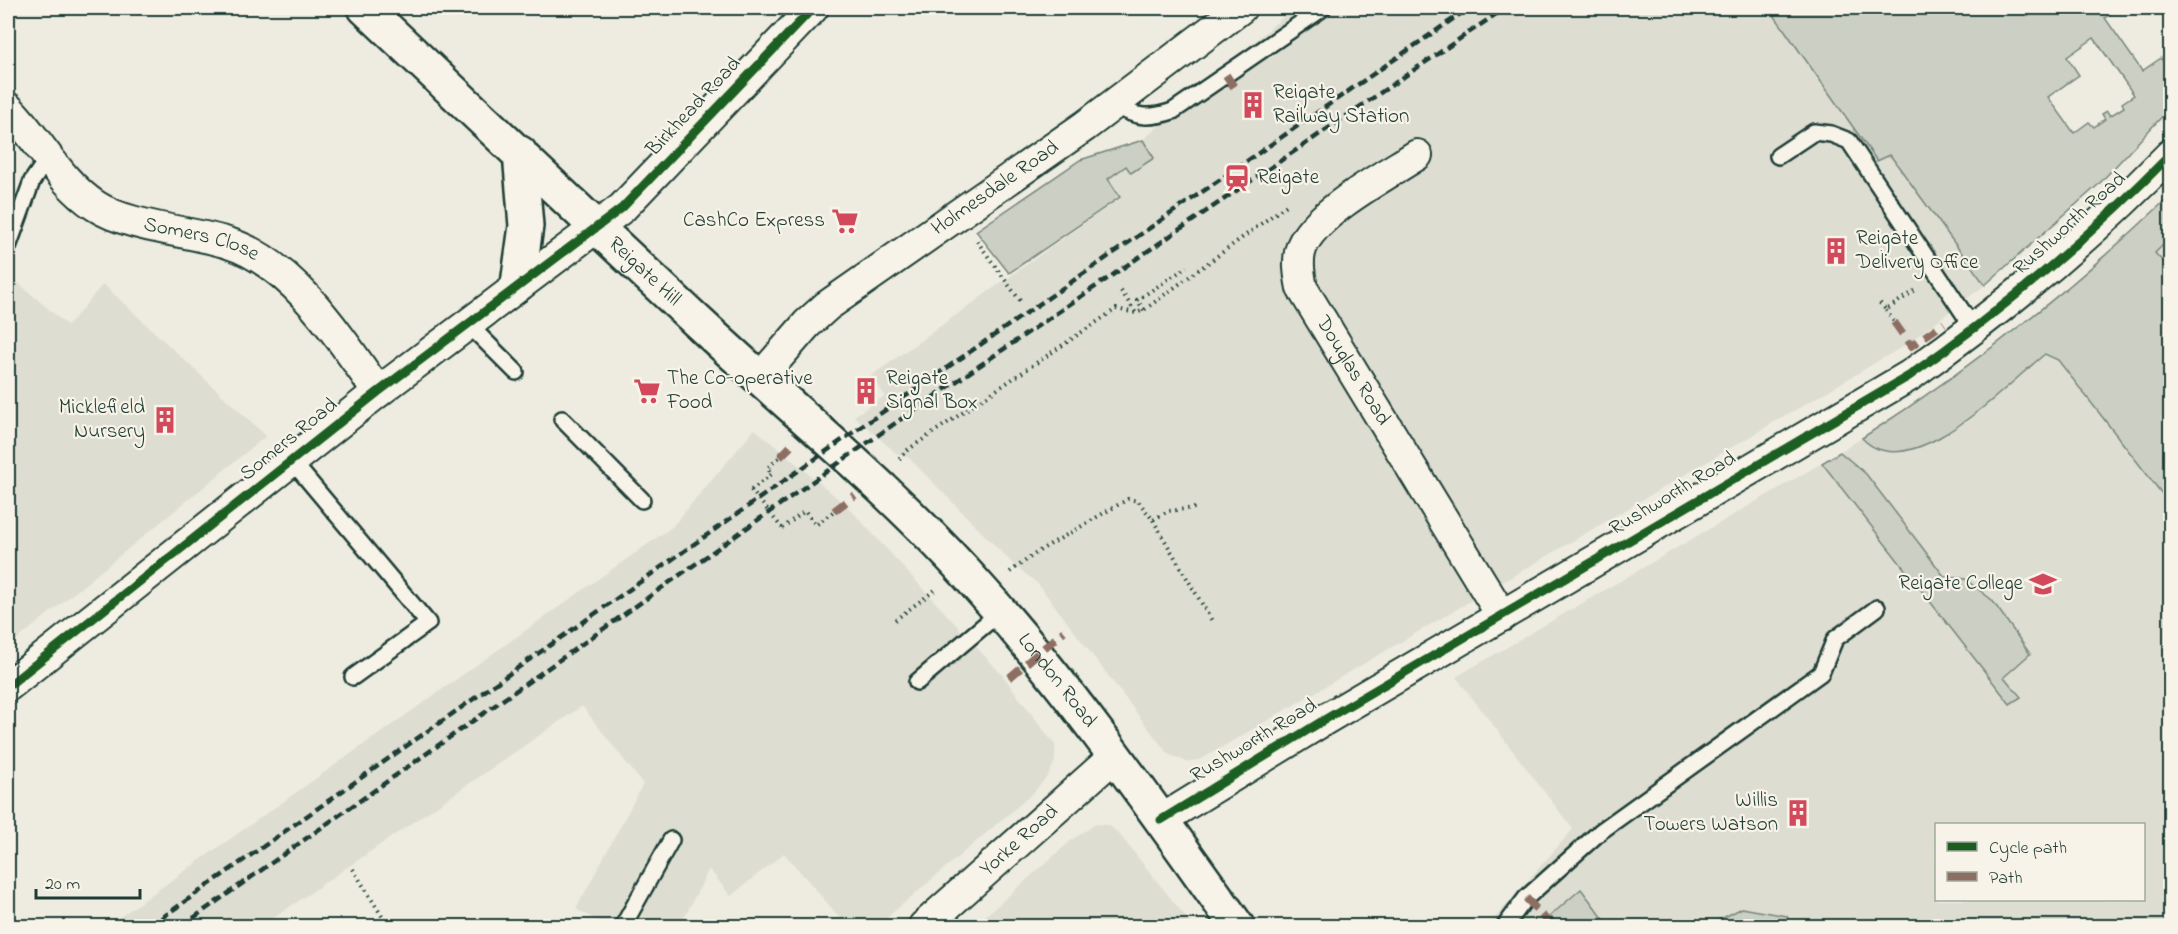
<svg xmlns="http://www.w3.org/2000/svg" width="2178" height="934" viewBox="0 0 2178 934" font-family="'Indie Flower',sans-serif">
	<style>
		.built { fill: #ddddd2; fill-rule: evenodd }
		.green { fill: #cccfc4; stroke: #76867c; stroke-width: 1.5; fill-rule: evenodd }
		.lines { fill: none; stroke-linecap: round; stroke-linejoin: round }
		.service-casing { stroke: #1f3d34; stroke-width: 20 }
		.minor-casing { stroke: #1f3d34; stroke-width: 34 }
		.primary-casing { stroke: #1f3d34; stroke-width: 38 }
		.path { stroke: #1f3d34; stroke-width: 4; stroke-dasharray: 1.5 4.5; stroke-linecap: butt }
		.service { stroke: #f7f3e8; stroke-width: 15 }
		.minor { stroke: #f7f3e8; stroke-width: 30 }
		.primary { stroke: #f7f3e8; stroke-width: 33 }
		.rail { stroke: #1f3d34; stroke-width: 4.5; stroke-dasharray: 9 4.5; stroke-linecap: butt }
		.path-bridge { stroke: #1f3d34; stroke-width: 4; stroke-dasharray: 1.5 4.5; stroke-linecap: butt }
		.quiet { stroke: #8d6e63; stroke-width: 8; stroke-dasharray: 15 8; stroke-linecap: butt }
		.cycleway-casing { stroke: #f7f3e8; stroke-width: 13 }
		.cycleway { stroke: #1b5e20; stroke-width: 9 }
		.labels { text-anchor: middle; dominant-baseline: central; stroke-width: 4.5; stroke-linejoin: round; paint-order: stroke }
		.poi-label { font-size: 21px; fill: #1f3d34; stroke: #f7f3e8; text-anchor: start }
		.street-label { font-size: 21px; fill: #1f3d34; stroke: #f7f3e8 }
	</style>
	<rect width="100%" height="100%" fill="#eeece1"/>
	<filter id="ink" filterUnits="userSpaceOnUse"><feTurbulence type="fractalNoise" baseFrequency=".0167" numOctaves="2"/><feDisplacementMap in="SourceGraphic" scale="12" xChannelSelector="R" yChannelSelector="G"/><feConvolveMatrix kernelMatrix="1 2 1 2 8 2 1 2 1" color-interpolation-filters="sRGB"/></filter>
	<g filter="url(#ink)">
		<path class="built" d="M1293,8H1411L1414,16L1426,8H1769L1877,160L1890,154L1985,285L1904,346L1202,759L1187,762L1168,754L1038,584L1013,564L909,458L896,453L854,416L885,396L871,376L1115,201L1080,160L1143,140Z
			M2170,196V926H1488L1573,829L1456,677L1822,463L1933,393L2019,329L2104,259ZM1936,824H2144V900H1936Z
			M8,274L68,326L103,284L266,436L8,647Z
			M755,429L848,507L1003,676L1055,745V761L1048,776L1032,794L877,926H847L784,853L731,896L709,869L680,926H608L576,909L643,784L582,706L262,926H107L672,527Z
			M1096,824L1109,825L1119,834L1193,926H974L1073,839Z"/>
		<path class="green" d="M1769,8H2119L2105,18L2142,71L2161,58L2164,63L2170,58V108L2098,185L1985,285L1890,155L1877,161ZM2094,38L2134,95L2122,103L2124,107L2110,116L2107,111L2102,114L2105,119L2094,127L2089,122L2074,133L2048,97L2079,75L2067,57Z
			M1143,140L1154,158L1131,173L1126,166L1108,179L1120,197L1009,273L976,231L1080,160Z
			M2170,196V238L2155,253L2170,269V504L2058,360L2045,354C2007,384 1910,489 1862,438C1974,366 2074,288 2170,196Z
			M1840,452L1866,474L1944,576L1965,579L1992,600L2030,654L2004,677L2021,697L2010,704L1822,463Z
			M1581,889L1609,926H1558L1550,916Z
			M1742,908L1787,916L1791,926H1707Z"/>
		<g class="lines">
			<defs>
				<path id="service" d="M1114,105C1137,118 1149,119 1173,111L1323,8
					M1778,156L1814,132L1831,134L1849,141L1974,329
					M8,247L32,181L48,158
					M468,324L516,372
					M562,419L642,500
					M292,461L428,623L353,677
					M917,682L1000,612
					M623,926L671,840
					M1505,926L1526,898L1601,831L1821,673L1835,639L1877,608"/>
				<g id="minor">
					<path id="s1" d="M8,108C39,139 59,182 96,206C128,227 190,231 228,243C293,263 341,339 378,392"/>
					<path id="s2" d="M1417,155C1386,175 1321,210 1304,242C1296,256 1299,273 1302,288L1502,616"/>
					<path id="s3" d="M760,378L807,324L827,306L1085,126L1241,8"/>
					<path d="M8,686L378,392L622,208L813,8"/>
					<path d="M1161,820L1324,720L1909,376C2002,310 2090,237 2170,155"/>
					<path id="s4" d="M924,926L1115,756"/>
				</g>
				<g id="primary">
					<path id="s5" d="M365,8C476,113 587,219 699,323C795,412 896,493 982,591C1076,696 1156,813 1237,926"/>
					<path d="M518,284L526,226L520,153"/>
				</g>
			</defs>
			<use href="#service" class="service-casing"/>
			<use href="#minor" class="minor-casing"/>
			<use href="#primary" class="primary-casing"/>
			<path class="path" d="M977,241L1021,302
				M1121,291L1136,313
				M1880,303L1886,310L1917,289
				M1144,310L1137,300L1187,267
				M1886,310L1894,322
				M899,459L906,451L1116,309L1136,313L1144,310L1288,204
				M751,490L772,474L767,468L780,457
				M1153,520L1212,621
				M782,528L805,511L816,525L834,511
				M1010,572L1039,551L1128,499L1138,501L1153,520L1168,511L1195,508
				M895,620L935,590
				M353,869L388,926"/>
			<use href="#service" class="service"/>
			<use href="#minor" class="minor"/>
			<use href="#primary" class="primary"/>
			<path class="rail" d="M150,926L858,429L1469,8
				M182,926L904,417L1505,8"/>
			<path class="path-bridge" d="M751,490L782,528"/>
			<path class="quiet" d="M1226,75L1234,87
				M1894,322L1911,346L1944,323
				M780,457L795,442
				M834,511L855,495
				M1009,678L1064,631
				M1526,898L1552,926"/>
			<defs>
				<path id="cycleway" d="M8,686L378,392L622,208L813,8
					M1161,820L1324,720L1909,376C2002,310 2090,237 2170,155"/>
			</defs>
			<use href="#cycleway" class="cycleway-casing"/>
			<use href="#cycleway" class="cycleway"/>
		</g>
	</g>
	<defs>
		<symbol id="building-bare" viewBox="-9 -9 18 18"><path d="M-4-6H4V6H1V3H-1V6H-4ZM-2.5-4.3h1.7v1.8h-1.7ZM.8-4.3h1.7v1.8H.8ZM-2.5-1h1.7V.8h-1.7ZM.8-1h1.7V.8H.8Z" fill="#d1495b" stroke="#f7f3e8" stroke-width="2.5" paint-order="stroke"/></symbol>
		<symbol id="station-bare" viewBox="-9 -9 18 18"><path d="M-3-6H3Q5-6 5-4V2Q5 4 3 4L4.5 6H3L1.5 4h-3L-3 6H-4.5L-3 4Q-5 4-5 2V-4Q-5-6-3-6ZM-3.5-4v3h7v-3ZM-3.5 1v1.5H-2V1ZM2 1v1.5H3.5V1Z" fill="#d1495b" stroke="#f7f3e8" stroke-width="2.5" paint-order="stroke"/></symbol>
		<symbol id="supermarket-bare" viewBox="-9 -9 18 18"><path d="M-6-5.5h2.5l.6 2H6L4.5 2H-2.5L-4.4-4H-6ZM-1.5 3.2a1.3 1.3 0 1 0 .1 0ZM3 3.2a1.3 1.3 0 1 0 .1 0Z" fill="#d1495b" stroke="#f7f3e8" stroke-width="2.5" paint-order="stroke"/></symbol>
		<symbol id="university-bare" viewBox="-9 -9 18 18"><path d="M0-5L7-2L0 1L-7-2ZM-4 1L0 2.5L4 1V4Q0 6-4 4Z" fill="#d1495b" stroke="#f7f3e8" stroke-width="2.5" paint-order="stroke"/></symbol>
	</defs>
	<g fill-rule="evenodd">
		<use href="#building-bare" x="1234" y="86" width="38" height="38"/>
		<use href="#station-bare" x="1218" y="159" width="38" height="38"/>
		<use href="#supermarket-bare" x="826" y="202" width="38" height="38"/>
		<use href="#building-bare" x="1817" y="232" width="38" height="38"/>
		<use href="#supermarket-bare" x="628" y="372" width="38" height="38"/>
		<use href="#building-bare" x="847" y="372" width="38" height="38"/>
		<use href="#building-bare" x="146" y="401" width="38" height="38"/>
		<use href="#university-bare" x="2024" y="565" width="38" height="38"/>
		<use href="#building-bare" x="1779" y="794" width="38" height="38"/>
	</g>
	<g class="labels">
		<g class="poi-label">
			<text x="1273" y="93">Reigate<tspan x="1273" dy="24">Railway Station</tspan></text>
			<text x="1257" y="178">Reigate</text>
			<text x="825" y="221" text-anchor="end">CashCo Express</text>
			<text x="1856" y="239">Reigate<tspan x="1856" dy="24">Delivery Office</tspan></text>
			<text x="667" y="379">The Co-operative<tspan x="667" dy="24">Food</tspan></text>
			<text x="886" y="379">Reigate<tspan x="886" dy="24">Signal Box</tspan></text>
			<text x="145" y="408" text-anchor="end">Micklefield<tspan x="145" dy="24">Nursery</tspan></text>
			<text x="2023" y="584" text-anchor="end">Reigate College</text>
			<text x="1778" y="801" text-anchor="end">Willis<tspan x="1778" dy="24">Towers Watson</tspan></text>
		</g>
		<g class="street-label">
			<text transform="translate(694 107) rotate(-47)">Birkhead Road</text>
			<text stroke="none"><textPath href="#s3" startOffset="304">Holmesdale Road</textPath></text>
			<text transform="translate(2070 224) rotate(-42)">Rushworth Road</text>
			<text stroke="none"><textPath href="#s1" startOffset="243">Somers Close</textPath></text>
			<text stroke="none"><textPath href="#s5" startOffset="384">Reigate Hill</textPath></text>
			<text stroke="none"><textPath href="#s2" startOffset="288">Douglas Road</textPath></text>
			<text transform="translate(289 440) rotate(-39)">Somers Road</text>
			<text transform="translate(1673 494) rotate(-31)">Rushworth Road</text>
			<text stroke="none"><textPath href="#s5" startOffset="966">London Road</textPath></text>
			<text transform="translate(1254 741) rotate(-31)">Rushworth Road</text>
			<text stroke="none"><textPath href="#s4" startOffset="128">Yorke Road</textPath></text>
		</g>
	</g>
	<rect width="2178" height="934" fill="none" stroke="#f7f3e8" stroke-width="30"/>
	<rect x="15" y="15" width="2148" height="904" fill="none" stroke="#1f3d34" stroke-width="2" filter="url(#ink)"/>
	<rect x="1935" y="823" width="210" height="78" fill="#f7f3e8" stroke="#a1aaa0" stroke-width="1.5"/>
	<rect x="1947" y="842" width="30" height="9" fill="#1b5e20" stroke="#a1aaa0" stroke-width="1.5"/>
	<text x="1989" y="853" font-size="18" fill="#1f3d34">Cycle path</text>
	<rect x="1947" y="872" width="30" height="9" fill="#8d6e63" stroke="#a1aaa0" stroke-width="1.5"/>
	<text x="1989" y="883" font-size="18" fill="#1f3d34">Path</text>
	<path d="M36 889v9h104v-9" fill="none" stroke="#1f3d34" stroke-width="3"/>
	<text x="45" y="889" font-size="18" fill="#1f3d34" stroke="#f7f3e8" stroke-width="4.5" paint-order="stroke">20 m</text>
</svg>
